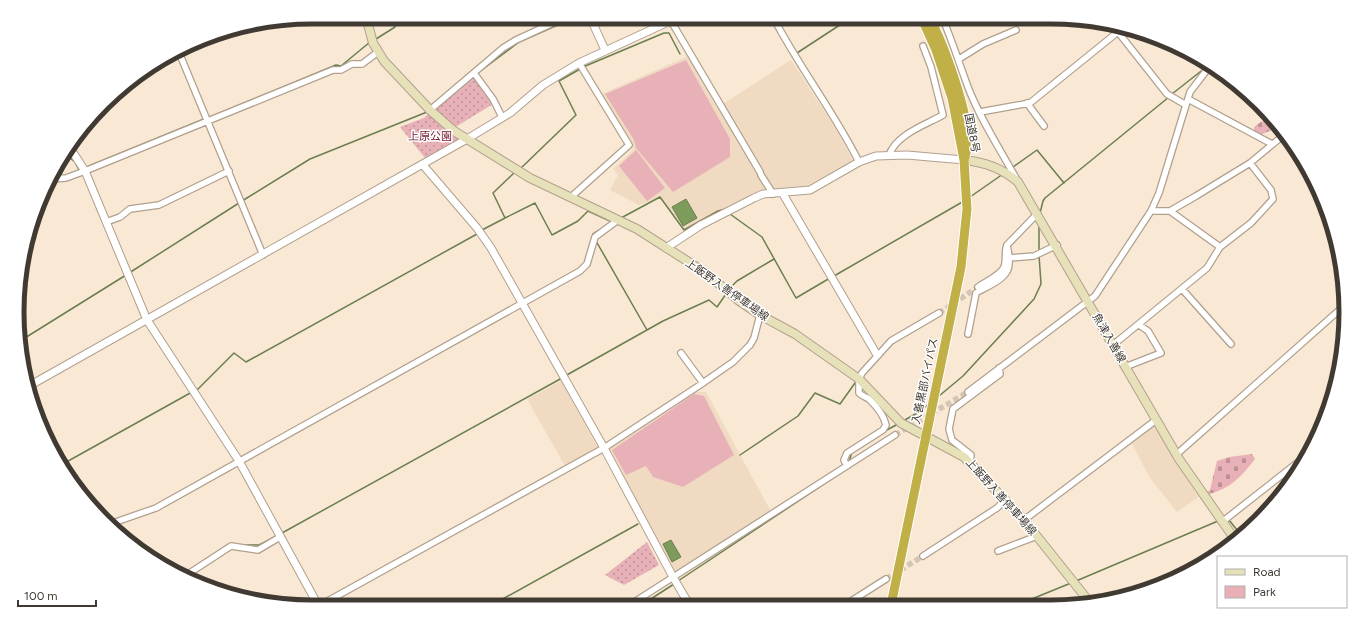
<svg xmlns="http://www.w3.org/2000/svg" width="1363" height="624" viewBox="0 0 1363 624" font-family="Figtree,'Noto Sans JP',sans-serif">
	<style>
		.built { fill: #f0dac1 }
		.green { fill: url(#green-dots) }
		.cemetery { fill: url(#cemetery-stones) }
		.pitch { fill: #e8b1b7 }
		.water { fill: #7d9b5b; stroke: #6b7e4f }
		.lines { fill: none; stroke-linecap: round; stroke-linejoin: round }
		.stream { stroke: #6b7e4f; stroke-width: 1.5 }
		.minor-tunnel { stroke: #d4c5b4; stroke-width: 5.5; stroke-dasharray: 5.5 3; stroke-linecap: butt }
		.minor-casing { stroke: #b0a08e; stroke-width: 8 }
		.tertiary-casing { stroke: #b0a08e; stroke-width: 9 }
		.secondary-casing { stroke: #b0a08e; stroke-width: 10 }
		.trunk-casing { stroke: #fff; stroke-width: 11 }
		.minor { stroke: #fff; stroke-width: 5.5 }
		.tertiary { stroke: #fff; stroke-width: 7 }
		.secondary { stroke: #e7e1ba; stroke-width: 8 }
		.trunk { stroke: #c0b047; stroke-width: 9 }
		.labels { text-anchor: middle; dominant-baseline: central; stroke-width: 3; stroke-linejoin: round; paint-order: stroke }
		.street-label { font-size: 11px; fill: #413a32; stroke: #fff }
		.park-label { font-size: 11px; fill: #72172f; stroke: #fff }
		.rim { fill: none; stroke: #413a32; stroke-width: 5 }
	</style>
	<defs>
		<pattern id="green-dots" width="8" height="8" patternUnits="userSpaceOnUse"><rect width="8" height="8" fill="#e8b1b7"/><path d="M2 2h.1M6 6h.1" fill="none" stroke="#be9195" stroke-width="1.8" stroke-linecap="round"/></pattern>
		<pattern id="cemetery-stones" width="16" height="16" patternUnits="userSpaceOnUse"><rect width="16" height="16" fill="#e8b1b7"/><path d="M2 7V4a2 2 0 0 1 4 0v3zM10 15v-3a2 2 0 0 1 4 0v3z" fill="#be9195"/></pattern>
	</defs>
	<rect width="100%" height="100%" fill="#f9e8d4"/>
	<path class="built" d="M688,56L717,108L791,60L836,129L853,161L808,185L783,190L759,191L701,221L684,231L661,197L639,205L610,190L618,175L613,169L634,149L632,142L602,94Z
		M561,381L598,448L565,466L527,399Z
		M696,392H706L770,510L674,573L609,449Z
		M1154,424L1198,497L1177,512L1150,478L1131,442Z"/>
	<path class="green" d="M475,77L493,104L454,128L433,111Z
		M429,113L458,137V140L425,158L400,127L424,118Z
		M647,542L659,565L624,585L605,575Z"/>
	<path class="cemetery" d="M1269,116L1277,128L1260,135L1254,131V127Z
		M1252,454L1255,459C1242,476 1230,489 1209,494L1207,492L1210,490L1217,461L1229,457Z"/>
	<path class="pitch" d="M686,60L730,139V157L673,192L636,148L634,140L605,94Z
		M636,150L665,188L647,201L619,166Z
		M694,394L704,396L734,455L683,487L653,477L646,466L626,475L612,450Z"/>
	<path class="water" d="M686,199L697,218L683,226L672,207Z
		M671,540L681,557L672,562L663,544Z"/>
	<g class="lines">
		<path class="stream" d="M376,39L395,27L399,17
			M797,53L852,17
			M583,67L664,33H669L680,54
			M479,72L519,42L576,17
			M1172,94L1210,64
			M208,118L336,65L341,66L370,42
			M65,154L75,162L79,170L82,169
			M89,166L204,119
			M1013,167L1037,150L1064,183
			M520,169L576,115L559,81L580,69
			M970,197L1003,174
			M242,201L310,159L427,112
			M1040,213L1043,201L1045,198L1169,97
			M730,214L762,237L796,298L830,278
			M505,218L535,203L552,235L578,221L588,211L610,221V224
			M621,218L660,197L684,230L718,211L726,209
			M1039,225V251
			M482,230L505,218L493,193L515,172
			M594,236L593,234L601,229
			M596,241L647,330
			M129,273L239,203
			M834,276L964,201
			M729,289L737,281L774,259
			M20,341L126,275
			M565,376L663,321L709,300L717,307L726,294
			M196,391L234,353L246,362L477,234
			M939,396L963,376L1034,299L1041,284L1039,255
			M903,421L919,412L930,403
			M885,431L898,424
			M740,455L798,416L815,393L840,404L855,383
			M849,462L852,452
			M61,465L192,392
			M1283,471L1309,450
			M1229,520L1241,535
			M282,533L562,378
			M245,545H259L277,536
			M188,571L229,544
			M678,581L848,468
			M1076,581L1218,521
			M1017,605L1071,583
			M490,606L638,524
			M640,606L674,584"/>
		<path class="minor-tunnel" d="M939,313L978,287
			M895,435L968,392
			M886,579L923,556"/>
		<defs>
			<path id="minor" d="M773,17C799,67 834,112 859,162
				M942,17C952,40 959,63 968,87C980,119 1000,149 1017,180
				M671,21L760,172
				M1118,32L1167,94L1186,105
				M178,50L263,255
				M959,59L983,44L1016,30
				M474,73L493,99L502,117
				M1188,99L1272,144
				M1027,103L1044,126
				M430,110L503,48L516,40L566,17
				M980,112L1030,103L1124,27
				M889,155C897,134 925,125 943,115L931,67L923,46
				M761,175L773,194
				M51,179L66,178L85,171L333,70H341L352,64H362L378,52
				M571,197L629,145L579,63
				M1151,211H1170L1196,196L1250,163L1285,134
				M1170,211L1220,247
				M106,222L120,217L130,209L159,205L229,171
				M1009,258L1034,256L1057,245
				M978,287C985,282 1001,275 1004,267C1007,260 1004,252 1007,245L1037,214
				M1182,289L1231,344
				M968,334L976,293C987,286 1009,279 1009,264C1010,258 1008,251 1007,245
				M1113,345L1207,268L1220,247L1251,223L1273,199L1271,190L1250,163
				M681,353L703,383
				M1125,367L1161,353L1148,331L1139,325
				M968,392L1095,296L1151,211L1159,193L1190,92L1206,71L1213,66
				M1177,454L1345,305
				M970,462L971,455L952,440L949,429L953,409L1000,374L999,368
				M847,466L844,460L847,453L883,430L886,425C884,416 877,407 870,400C867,397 863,397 859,393V379L862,373L891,341L939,313
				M1024,520L1156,420
				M1222,522L1306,456
				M110,524L156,508L580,271L587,264L595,237L618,220
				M998,551L1037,536
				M923,556L997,508L1006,499
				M185,576L231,546L258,550L280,537
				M845,605L886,579
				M628,606L895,435
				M317,607L604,448L700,385L733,362L750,345L754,338L760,315"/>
			<path id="tertiary" d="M590,17L605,50
				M68,150L74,154L85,171L147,320L239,461L319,607
				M423,165L477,228L491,248L604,448L673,577L690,606
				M783,194L877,355
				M666,248L701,225L754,198L763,194L810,190L859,162L876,156L907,155L964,160
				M29,386L467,139L510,113L543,85L579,63L679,17"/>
			<path id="secondary" d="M366,17L373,43L384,61L430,110L454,131L530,178L637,229L706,273L738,300L760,315L795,334L859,379L901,423L964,457L1024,520L1091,604
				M964,160C985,162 1002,168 1018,182L1179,459L1236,541"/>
			<path id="trunk" d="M929,17C944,44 968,111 968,142C968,146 966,152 965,157
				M891,605L961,267L967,209L964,160L952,98L936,50L921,17"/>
		</defs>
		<use href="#minor" class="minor-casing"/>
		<use href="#tertiary" class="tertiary-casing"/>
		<use href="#secondary" class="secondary-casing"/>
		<use href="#trunk" class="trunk-casing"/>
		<use href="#minor" class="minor"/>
		<use href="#tertiary" class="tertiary"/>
		<use href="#secondary" class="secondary"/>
		<use href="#trunk" class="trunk"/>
	</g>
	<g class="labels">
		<g class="street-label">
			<text transform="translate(972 133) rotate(79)">国道8号</text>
			<text transform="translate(727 290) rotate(35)">上飯野入善停車場線</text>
			<text transform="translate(1109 338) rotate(60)">魚津入善線</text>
			<text transform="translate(925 381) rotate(-78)">入善黒部バイパス</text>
			<text transform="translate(1001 497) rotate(48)">上飯野入善停車場線</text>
		</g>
		<g class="park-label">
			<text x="430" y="136">上原公園</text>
		</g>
	</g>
	<path d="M0 0H1363V624H0ZM312 24H1051A288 288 0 0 1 1339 312V312A288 288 0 0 1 1051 600H312A288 288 0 0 1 24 312V312A288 288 0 0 1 312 24Z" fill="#fff" fill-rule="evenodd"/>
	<path class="rim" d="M312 24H1051A288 288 0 0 1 1339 312V312A288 288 0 0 1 1051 600H312A288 288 0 0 1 24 312V312A288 288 0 0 1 312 24Z"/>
	<rect x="1217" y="556" width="130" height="52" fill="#ffffff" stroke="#b3b0ad"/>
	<rect x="1225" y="569" width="20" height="6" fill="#e7e1ba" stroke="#b3b0ad"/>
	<text x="1253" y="576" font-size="12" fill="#413a32">Road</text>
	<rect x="1225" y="586" width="20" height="12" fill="#e8b1b7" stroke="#b3b0ad"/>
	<text x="1253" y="596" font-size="12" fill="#413a32">Park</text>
	<path d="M18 600v6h78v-6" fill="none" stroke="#413a32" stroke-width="2"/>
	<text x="24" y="600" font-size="12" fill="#413a32" stroke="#ffffff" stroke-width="3" paint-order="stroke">100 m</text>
</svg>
